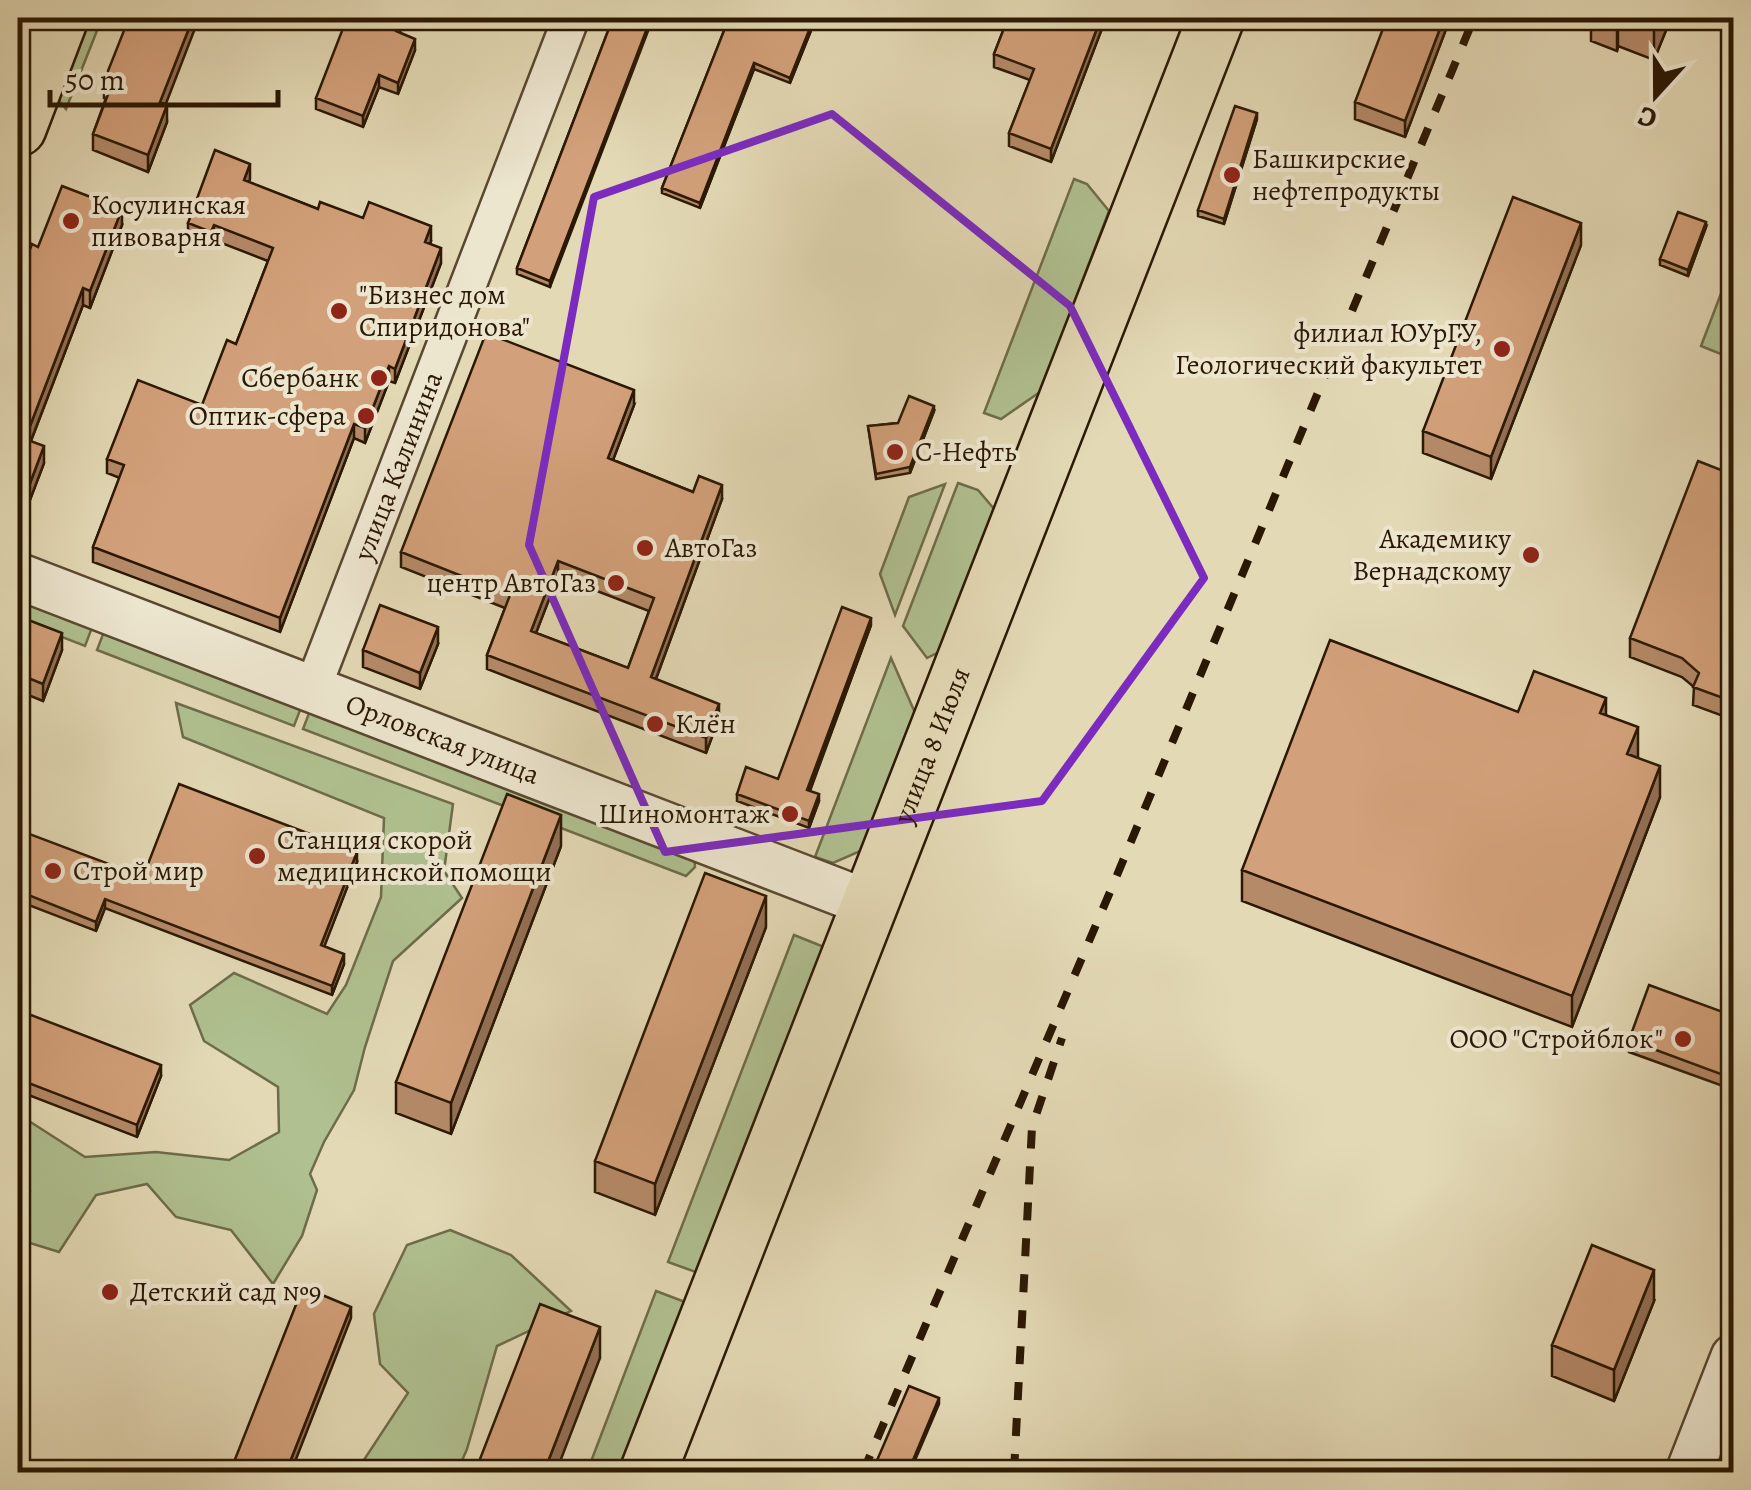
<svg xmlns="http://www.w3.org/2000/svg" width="1751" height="1490" viewBox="0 0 1751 1490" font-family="Alegreya,serif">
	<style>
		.green { fill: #b0c090; stroke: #6e6c4a; stroke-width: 2.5 }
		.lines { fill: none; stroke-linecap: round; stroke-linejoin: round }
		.minor-casing { stroke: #594830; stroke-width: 40 }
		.tertiary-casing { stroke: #594830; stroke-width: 50 }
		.primary-casing { stroke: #2b1803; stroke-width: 60 }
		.minor { stroke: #ede6cf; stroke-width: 35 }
		.tertiary { stroke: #ede6cf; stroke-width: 45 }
		.primary { stroke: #e3d9b5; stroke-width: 55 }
		.rail { stroke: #2b1803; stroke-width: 8; stroke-dasharray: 18 18; stroke-linecap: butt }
		.wall { fill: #b58a69; stroke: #2b1803; stroke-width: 2.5; fill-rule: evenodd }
		.shaded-wall { fill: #937055; stroke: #2b1803; stroke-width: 2.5 }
		.building { fill: #d2a07a; stroke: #2b1803; stroke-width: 2.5; fill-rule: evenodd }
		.marked { fill: none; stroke: #7b2cbf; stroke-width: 8; stroke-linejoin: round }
		.poi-dot { fill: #8f2418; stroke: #ede6cf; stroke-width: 4 }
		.labels { text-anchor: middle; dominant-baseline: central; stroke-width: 8; stroke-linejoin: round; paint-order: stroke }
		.poi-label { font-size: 28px; fill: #2b1803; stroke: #ede6cf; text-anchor: start }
		.street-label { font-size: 28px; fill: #2b1803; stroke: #ede6cf }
	</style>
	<rect width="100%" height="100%" fill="#e3d9b5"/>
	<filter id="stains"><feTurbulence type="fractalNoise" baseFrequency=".002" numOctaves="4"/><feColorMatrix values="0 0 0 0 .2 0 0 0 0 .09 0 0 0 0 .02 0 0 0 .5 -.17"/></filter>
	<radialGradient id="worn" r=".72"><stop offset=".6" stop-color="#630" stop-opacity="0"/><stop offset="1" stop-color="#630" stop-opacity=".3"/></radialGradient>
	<path class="green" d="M82,18H102L66,109L53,93Z
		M1074,179L1087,184L1109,211L1040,392L1001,419L984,413Z
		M1733,262V359L1701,346Z
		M958,483L978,490L995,510L941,651L927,658L903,626Z
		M945,484L895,615L880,574L909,497Z
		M18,596L93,625L85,646L18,620Z
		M105,629L302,705L294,726L97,650Z
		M891,658L916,715L865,849L833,863L815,857Z
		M176,703L453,804L444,871L462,898L393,961L365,1047L354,1090L324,1142L310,1174L317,1190L302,1236L273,1284L231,1230L176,1217L147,1184L96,1195L59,1252L20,1240L30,1192L18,1186V1114L85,1157L156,1152L229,1160L279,1132L278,1087L204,1041L190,1005L234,973L327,1014L346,985L381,897L384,818L183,737Z
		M311,708L694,855L695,867L686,876L303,729Z
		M794,935L829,949L704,1275L668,1262Z
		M450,1230L511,1255L571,1311L497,1346L467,1449L457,1472H356L408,1393L380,1364L374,1314L407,1245Z
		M656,1291L693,1305L628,1472H587Z"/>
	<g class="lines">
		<defs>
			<g id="minor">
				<path id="s1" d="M312,690L571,18"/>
			</g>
			<g id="tertiary">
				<path id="s2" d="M18,576L870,904"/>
				<path d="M1689,1472L1734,1357"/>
			</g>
			<g id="primary">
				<path d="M18,128L60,18"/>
				<path id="s3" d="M648,1472L1216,18"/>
			</g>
		</defs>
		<use href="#minor" class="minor-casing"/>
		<use href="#tertiary" class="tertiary-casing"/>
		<use href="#primary" class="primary-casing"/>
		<use href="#minor" class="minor"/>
		<use href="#tertiary" class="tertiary"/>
		<use href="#primary" class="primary"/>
		<path class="rail" d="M863,1472L1110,892L1474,18
			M1014,1472L1032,1127L1062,1038"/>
	</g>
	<path class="wall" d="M405,18L399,33L415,50L398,94L379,87L363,127L316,109V98Z
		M613,18L550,287L517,274V268Z
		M729,18H816L790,83L754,69L700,208L662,193V188Z
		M1008,18H1106L1051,162L1009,146V133L1030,80L994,67V54Z
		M1448,18V24L1405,137L1355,119V102Z
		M1591,18H1671L1654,60L1618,46L1617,51L1591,41Z
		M104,81L166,104L167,122L148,172L93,150V134L106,98H104Z
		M1257,119L1224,224L1198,216V210Z
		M250,179L248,182L318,209L363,218L431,241L430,244L441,263L395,383L389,381L365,443L354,438L280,632L93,562V547L120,478L107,473V459L202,405L236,344L268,261L214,240L211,247L188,238V223Z
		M122,225L90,308L83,305L31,441L44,463L20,526L18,525V281L38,247Z
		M1706,227L1688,276L1660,265V259Z
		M1581,245L1491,479L1423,453V431Z
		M634,405L613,460L693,492L722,499L656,679L719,718L706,753L487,669V655L505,608L401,567V552ZM558,576L649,611L628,668L536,633Z
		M934,411L910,473L876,479L868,426L898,423Z
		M1734,475V720L1693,705L1694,687L1682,677L1630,657V638Z
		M18,616L62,650L43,701L18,691Z
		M871,625L810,791L819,801L809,828L737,801V794L778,779Z
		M438,644L420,689L363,667V650Z
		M1518,712L1606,715L1638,758L1660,797L1572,1027L1242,901V870Z
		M561,846L451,1134L396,1113V1082Z
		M18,858L143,877L357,862L324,946L344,964L332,995L105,908L96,931L18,901Z
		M766,927L655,1215L595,1192V1161Z
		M18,1010L161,1076L137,1137L18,1091Z
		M1734,1016V1090L1629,1052V1040Z
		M1654,1301L1614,1401L1552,1376V1345Z"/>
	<path class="shaded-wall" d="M193,18H199L160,119V102Z
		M401,18H405L396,43V31Z
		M651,18H653L550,287V281Z
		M814,18H816L790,83V78Z
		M1101,18H1106L1051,162V149Z
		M1444,18H1448V24L1405,137V121Z
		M1617,18H1618V46L1617,51Z
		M1654,18H1671L1654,60Z
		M415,39V50L398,94V83Z
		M754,63V69L700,208V203Z
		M379,75V87L363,127V116Z
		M167,105V122L148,172V155Z
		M1257,113V119L1224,224V219Z
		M250,164V179L244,195V180Z
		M122,209V225L90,308V291Z
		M1706,222V227L1688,276V270Z
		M1581,223V245L1491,479V457Z
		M214,225V240L211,247V232Z
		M431,226V241L425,257V242Z
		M441,248V263L395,383V369Z
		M83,288V305L25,456V439Z
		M389,366V381L365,443V428Z
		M634,390V405L608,473V458Z
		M934,406V411L910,473V467Z
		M354,424V438L280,632V618Z
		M44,446V463L20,526V510Z
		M722,485V499L651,692V677Z
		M558,561V576L531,646V631Z
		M871,618V625L807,797V790Z
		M438,627V644L420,689V673Z
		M62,633V650L43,701V684Z
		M1606,698V729L1600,713Z
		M719,704V718L706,753V738Z
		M1638,727V758L1627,754Z
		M28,745V751L18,778V773Z
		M1660,766V797L1572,1027V996Z
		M819,794V801L809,828V821Z
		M561,815V846L451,1134V1103Z
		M357,852V862L321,955V945Z
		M766,896V927L655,1215V1184Z
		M105,899V908L96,931V922Z
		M344,954V964L332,995V986Z
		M161,1065V1076L137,1137V1125Z
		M1654,1270V1301L1614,1401V1370Z
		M351,1307V1318L291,1472H286Z
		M600,1327V1358L556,1472H544Z
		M939,1398V1404L910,1472H908Z"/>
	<path class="building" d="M129,18H193L160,102L167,105L148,155L93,134L112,84L104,81Z
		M347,18H401L396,31L415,39L398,83L379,75L363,116L316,98Z
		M613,18H651L550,281L517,268Z
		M729,18H814L790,78L754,63L700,203L662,188Z
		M1008,18H1101L1051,149L1009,133L1034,69L994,54Z
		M1387,18H1444L1405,121L1355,102Z
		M1235,106L1257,113L1224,219L1198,210Z
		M215,150L250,164L244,180L318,209L320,202L363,218L369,202L431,226L425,242L441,248L395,369L389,366L365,428L354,424L280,618L93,547L124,465L107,459L138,380L202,405L227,340L236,344L273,248L214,225L211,232L188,223Z
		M62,186L122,209L90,291L83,288L25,439L44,446L20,510L18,509V281L32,244L38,247Z
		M1513,197L1581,223L1491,457L1423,431Z
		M1678,212L1706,222L1688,270L1660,259Z
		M486,333L634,390L608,458L693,492L699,476L722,485L651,677L719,704L706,738L487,655L510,595L401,552ZM558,561L654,598L628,668L531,631Z
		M909,396L934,406L910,467L876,474L868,426L898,423Z
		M1698,461L1734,475V702L1693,687L1699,673L1682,658L1630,638Z
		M380,605L438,627L420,673L363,650Z
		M842,607L871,618L807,790L819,794L809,821L737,794L746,767L778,779Z
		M18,616L62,633L43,684L18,674Z
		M1330,640L1518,712L1534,671L1606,698L1600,713L1638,727L1627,754L1660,766L1572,996L1242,870Z
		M18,741L28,745L18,773Z
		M179,784L357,852L321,945L344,954L332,986L105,899L96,922L18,891V858L27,833L143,877Z
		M507,794L561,815L451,1103L396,1082Z
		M705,873L766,896L655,1184L595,1161Z
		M1649,985L1734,1016V1079L1629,1040Z
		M18,1010L161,1065L137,1125L18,1079Z
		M1592,1245L1654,1270L1614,1370L1552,1345Z
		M303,1287L351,1307L286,1472H230Z
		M540,1304L600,1327L544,1472H475Z
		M909,1386L939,1398L908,1472H872Z"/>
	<path class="marked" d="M832,114L1070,306L1204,578L1042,801L665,852L529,545L594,197Z"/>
	<g class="poi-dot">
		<circle cx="1232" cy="175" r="10"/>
		<circle cx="71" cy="221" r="10"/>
		<circle cx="339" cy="311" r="10"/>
		<circle cx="1502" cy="349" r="10"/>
		<circle cx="379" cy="378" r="10"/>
		<circle cx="366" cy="416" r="10"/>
		<circle cx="895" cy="452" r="10"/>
		<circle cx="645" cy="548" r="10"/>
		<circle cx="1531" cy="555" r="10"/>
		<circle cx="616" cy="583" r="10"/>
		<circle cx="655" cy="724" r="10"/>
		<circle cx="790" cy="814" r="10"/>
		<circle cx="257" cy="856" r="10"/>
		<circle cx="53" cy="871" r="10"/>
		<circle cx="1683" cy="1039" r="10"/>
		<circle cx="110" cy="1292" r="10"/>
	</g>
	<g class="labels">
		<g class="poi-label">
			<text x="1252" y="159">Башкирские<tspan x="1252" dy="32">нефтепродукты</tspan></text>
			<text x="91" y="205">Косулинская<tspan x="91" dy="32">пивоварня</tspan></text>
			<text x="359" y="295">"Бизнес дом<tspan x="359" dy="32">Спиридонова"</tspan></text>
			<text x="1482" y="333" text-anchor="end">филиал ЮУрГУ,<tspan x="1482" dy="32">Геологический факультет</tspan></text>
			<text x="359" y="378" text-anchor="end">Сбербанк</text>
			<text x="346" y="416" text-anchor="end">Оптик-сфера</text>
			<text x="915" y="452">С-Нефть</text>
			<text x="1511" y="539" text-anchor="end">Академику<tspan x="1511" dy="32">Вернадскому</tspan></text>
			<text x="665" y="548">АвтоГаз</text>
			<text x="596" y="583" text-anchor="end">центр АвтоГаз</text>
			<text x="675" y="724">Клён</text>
			<text x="770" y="814" text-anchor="end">Шиномонтаж</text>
			<text x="277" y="840">Станция скорой<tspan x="277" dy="32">медицинской помощи</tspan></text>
			<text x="73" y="871">Строй мир</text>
			<text x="1663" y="1039" text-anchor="end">ООО "Стройблок"</text>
			<text x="130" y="1292">Детский сад №9</text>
		</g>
		<g class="street-label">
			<text stroke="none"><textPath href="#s1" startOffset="240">улица Калинина</textPath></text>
			<text stroke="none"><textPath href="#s2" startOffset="455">Орловская улица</textPath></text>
			<text stroke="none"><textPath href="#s3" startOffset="780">улица 8 Июля</textPath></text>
		</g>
	</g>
	<rect width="1751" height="1490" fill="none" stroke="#e3d9b5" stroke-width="60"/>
	<rect x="20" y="20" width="1711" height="1450" fill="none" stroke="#2b1803" stroke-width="5"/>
	<rect x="30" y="30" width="1691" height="1430" fill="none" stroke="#2b1803" stroke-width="2.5"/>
	<g transform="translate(1656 95) rotate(201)" stroke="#ede6cf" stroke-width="8" paint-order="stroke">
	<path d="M0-8L18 38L0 25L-18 38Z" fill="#2b1803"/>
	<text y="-15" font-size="28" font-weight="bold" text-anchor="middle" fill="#2b1803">С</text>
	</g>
	<path d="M50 90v15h228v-15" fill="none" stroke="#2b1803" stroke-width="5"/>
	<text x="65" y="90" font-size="30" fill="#2b1803" stroke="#ede6cf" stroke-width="8" paint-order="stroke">50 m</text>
	<rect width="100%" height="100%" filter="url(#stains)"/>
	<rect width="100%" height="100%" fill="url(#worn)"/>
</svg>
